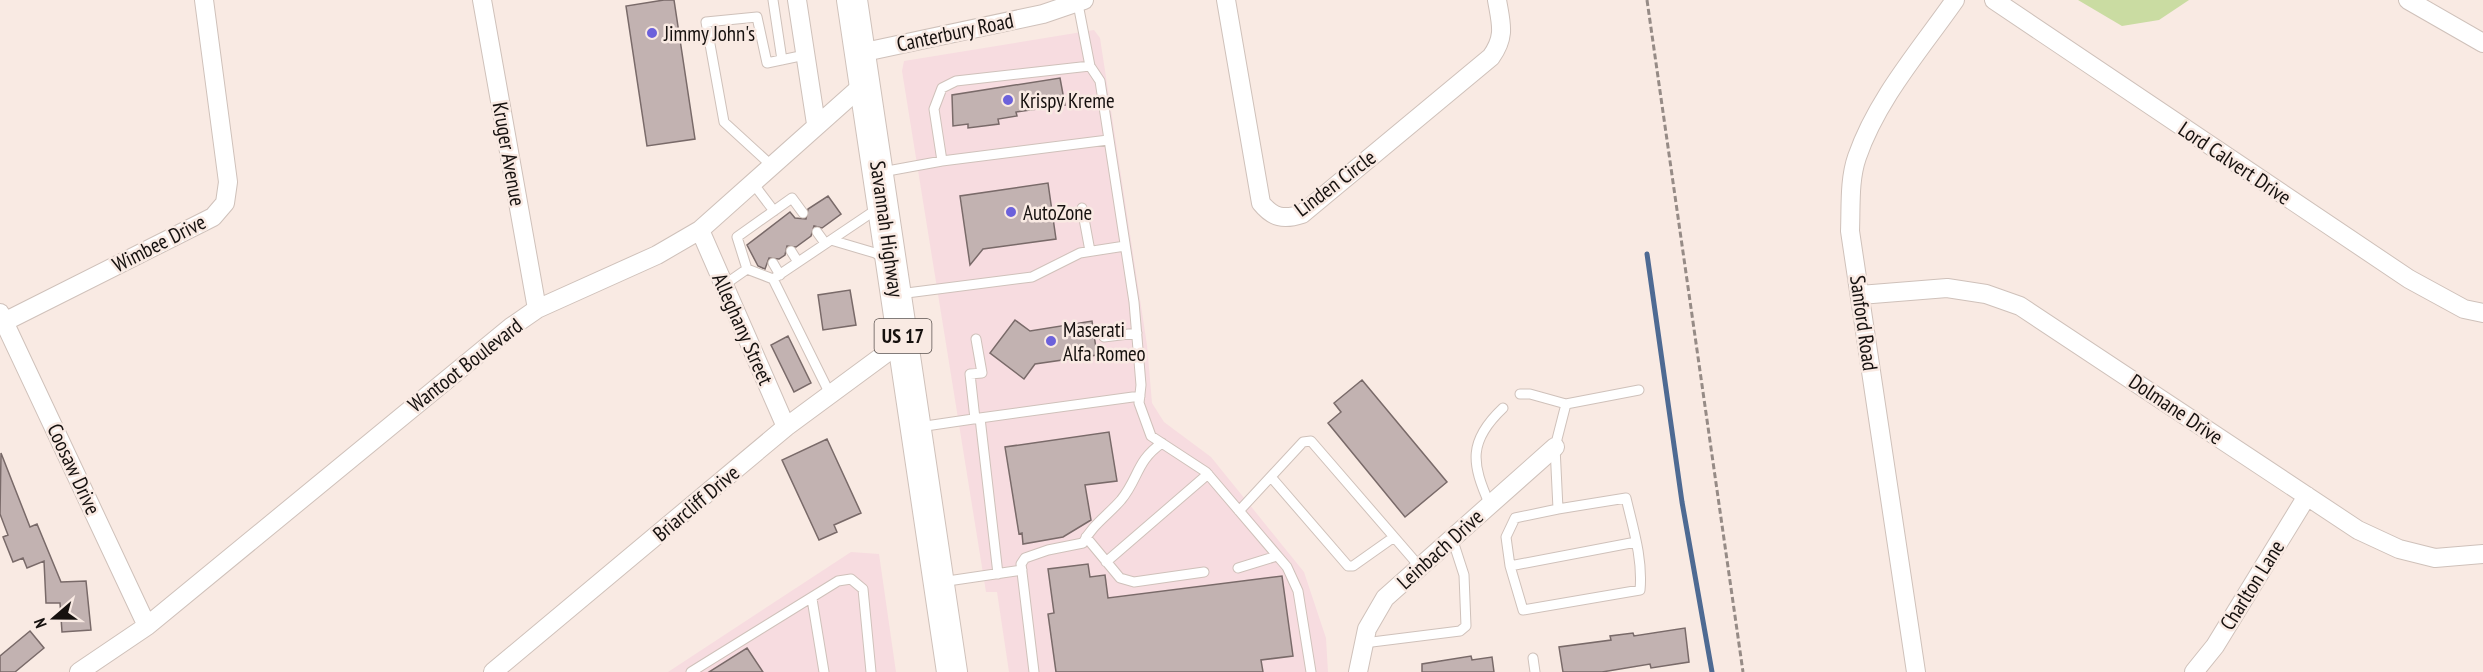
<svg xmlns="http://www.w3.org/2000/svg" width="2483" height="672" viewBox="0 0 2483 672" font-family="'PT Sans Narrow',sans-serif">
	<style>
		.commercial { fill: #f7dce0 }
		.green { fill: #cadca2 }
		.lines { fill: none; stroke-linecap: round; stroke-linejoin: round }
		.stream { stroke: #4e6a93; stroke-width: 5 }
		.building { fill: #c2b2b1; stroke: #796a69; stroke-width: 1.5 }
		.service-casing { stroke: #cfc1ba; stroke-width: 11 }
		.minor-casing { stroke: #cfc1ba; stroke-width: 20 }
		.trunk-casing { stroke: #cfc1ba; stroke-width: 32 }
		.path { stroke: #968b86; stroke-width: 3; stroke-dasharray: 6 3; stroke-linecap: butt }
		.service { stroke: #fff; stroke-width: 9 }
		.minor { stroke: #fff; stroke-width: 18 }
		.trunk { stroke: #fff; stroke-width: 30 }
		.poi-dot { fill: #6c61db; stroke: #f9eae3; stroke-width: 2 }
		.labels { text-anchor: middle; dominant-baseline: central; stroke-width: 5; stroke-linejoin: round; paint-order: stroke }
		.shield { fill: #f9eae3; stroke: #5a524f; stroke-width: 1.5 }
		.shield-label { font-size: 20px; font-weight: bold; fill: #16110f }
		.street-label { font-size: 21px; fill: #16110f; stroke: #f9eae3 }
		.poi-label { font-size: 21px; fill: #16110f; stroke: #f9eae3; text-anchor: start }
	</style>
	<rect width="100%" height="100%" fill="#f9eae3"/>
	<path class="commercial" d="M1094,30L1100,38L1147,345L1152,403L1164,422L1211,457L1304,572L1326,638L1328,672H1009L997,592H986L902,71L904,61Z
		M851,552L879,554L896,672H668Z"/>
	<path class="green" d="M2078,0H2189L2159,20L2122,26Z"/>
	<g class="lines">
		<path class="stream" d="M1647,254L1682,502L1712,672"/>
	</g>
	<path class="building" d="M664,0H674L695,139L647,146L626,6Z
		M1060,78L1065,105L1016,112L1017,116L998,119L999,124L968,128V124L953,126L952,95Z
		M1048,183L1056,239L983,249L970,265L960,196Z
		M828,196L841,214L822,228L814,226L811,236L796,247L787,246L785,255L779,259L769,258L765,269L758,266L747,245L790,212L795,218L806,219L808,209Z
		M850,290L856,325L823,330L818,295Z
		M1015,320L1030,331L1092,321L1097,355L1035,364L1024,379L990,353Z
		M788,336L811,383L794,392L771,345Z
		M1362,380L1447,482L1405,517L1328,423L1341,412L1334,403Z
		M1109,432L1117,481L1085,485L1091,520L1063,537L1023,544L1022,533L1019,534L1005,447Z
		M827,439L861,513L834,525L837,532L819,540L782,460Z
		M1,453L30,527L37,524L61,582L86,581L91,630L62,632L60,603H46L44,561L27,568L23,558L13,562L3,537L8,535L0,514Z
		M1088,564L1090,577L1105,575L1108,598L1282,576L1293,656L1261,660L1263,672H1056L1048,614L1054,613L1048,569Z
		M1685,628L1689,662L1651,668L1650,664L1602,672H1563L1559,647L1611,640L1610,636L1633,633L1634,636Z
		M30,631L44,648L15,672H0V656Z
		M747,648L763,672H709Z
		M1471,656L1472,660L1492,657L1494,672H1422V664Z"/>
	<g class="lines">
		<defs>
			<path id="service" d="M773,0L782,60
				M1078,4L1090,66L1100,81L1134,302L1141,385L1139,403L1151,436L1206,472L1287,567L1298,591L1311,672
				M942,161L934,109L942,88L956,81L1090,66
				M771,165L724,122L706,22L757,17L767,63L805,55
				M882,172L942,161L1108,140
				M752,182L774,211
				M1082,208L1090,251
				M877,209L831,240L875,253L885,259
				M817,232L825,243
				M791,251L798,262
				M773,263L780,275
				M747,269L773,279L830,394
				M773,279L831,240
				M724,285L747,269L737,237L792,198L803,213
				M899,294L1032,277L1080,253L1125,246
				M1104,337L1137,333
				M1520,394H1530L1566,404L1555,447L1558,509L1626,498C1633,528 1643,559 1640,590L1523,610L1510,566L1506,537L1515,518L1558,509
				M1566,404L1639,390
				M975,419L970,374L982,373L976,339
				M919,427L980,418
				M1271,477L1348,566H1353L1394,537
				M1490,505C1471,463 1468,441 1503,408
				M1239,511L1303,442L1311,441L1420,567
				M1086,537L1120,578L1134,582L1204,572
				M1106,562L1208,474
				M1510,566L1636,542
				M1238,568L1277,556
				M998,574L980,418L1140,396
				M941,582L1022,570
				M812,599L824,672
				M1364,643L1460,631L1466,626L1464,575L1452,538
				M1533,658L1535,672
				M691,672L838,581L851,579L863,589L871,672
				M1034,672L1021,564L1025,558L1048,550L1083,543C1092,525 1108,515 1121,500C1139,478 1136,461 1162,443"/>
			<path id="minor" d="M482,0L537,309
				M797,0L816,124
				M1226,0L1261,203C1273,218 1284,220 1302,214L1491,57C1506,36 1501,24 1497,0
				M1994,0L2409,279L2464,309L2483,313
				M2408,0L2483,43
				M860,53L1043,14L1084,0
				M700,230L786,427
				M1860,295L1947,288L1986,294L2020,306L2358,530L2399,549L2435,558L2483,554
				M0,313L147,626
				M4,322L213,217L225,203L228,182L204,0
				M79,672L147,626L511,327L537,309L657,255L700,230L865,83
				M493,672L786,427L904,340
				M1358,672L1367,629L1385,598L1555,447
				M1916,672L1850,231C1851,207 1849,180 1857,157C1877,99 1920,50 1955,0
				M2194,672L2215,646L2307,496"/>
			<path id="trunk" d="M852,0L952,672"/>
		</defs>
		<use href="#service" class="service-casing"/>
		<use href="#minor" class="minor-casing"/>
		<use href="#trunk" class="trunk-casing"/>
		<path class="path" d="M1647,0L1743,672"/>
		<use href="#service" class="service"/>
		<use href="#minor" class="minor"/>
		<use href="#trunk" class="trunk"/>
	</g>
	<g class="poi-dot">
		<circle cx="652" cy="33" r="6"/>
		<circle cx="1008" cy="100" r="6"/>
		<circle cx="1011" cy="212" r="6"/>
		<circle cx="1051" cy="341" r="6"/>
	</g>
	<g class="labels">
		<rect class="shield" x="874.5" y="319" width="57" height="34" rx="4.5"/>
		<g class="shield-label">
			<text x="903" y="336">US 17</text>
		</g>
		<g class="street-label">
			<text transform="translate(955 32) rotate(-12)">Canterbury Road</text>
			<text transform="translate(509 154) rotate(80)">Kruger Avenue</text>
			<text transform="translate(2235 163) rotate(34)">Lord Calvert Drive</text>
			<text transform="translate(1335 183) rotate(-37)">Linden Circle</text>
			<text transform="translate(887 229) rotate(82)">Savannah Highway</text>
			<text transform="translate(159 243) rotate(-27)">Wimbee Drive</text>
			<text transform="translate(1864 323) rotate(82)">Sanford Road</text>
			<text transform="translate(743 329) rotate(66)">Alleghany Street</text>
			<text transform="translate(465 365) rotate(-38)">Wantoot Boulevard</text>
			<text transform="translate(2176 409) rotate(34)">Dolmane Drive</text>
			<text transform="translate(74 469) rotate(65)">Coosaw Drive</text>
			<text transform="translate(696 503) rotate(-40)">Briarcliff Drive</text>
			<text transform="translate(1440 549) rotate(-42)">Leinbach Drive</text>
			<text transform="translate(2252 585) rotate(-58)">Charlton Lane</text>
		</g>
		<g class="poi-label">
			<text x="664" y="33">Jimmy John's</text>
			<text x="1020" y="100">Krispy Kreme</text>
			<text x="1023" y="212">AutoZone</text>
			<text x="1063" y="329">Maserati<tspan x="1063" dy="24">Alfa Romeo</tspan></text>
		</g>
	</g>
	<g transform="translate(54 618) rotate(250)" stroke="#f9eae3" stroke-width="4.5" paint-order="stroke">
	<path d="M0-4.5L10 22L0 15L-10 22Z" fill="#16110f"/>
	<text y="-9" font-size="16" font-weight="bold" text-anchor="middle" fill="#16110f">N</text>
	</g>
</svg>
